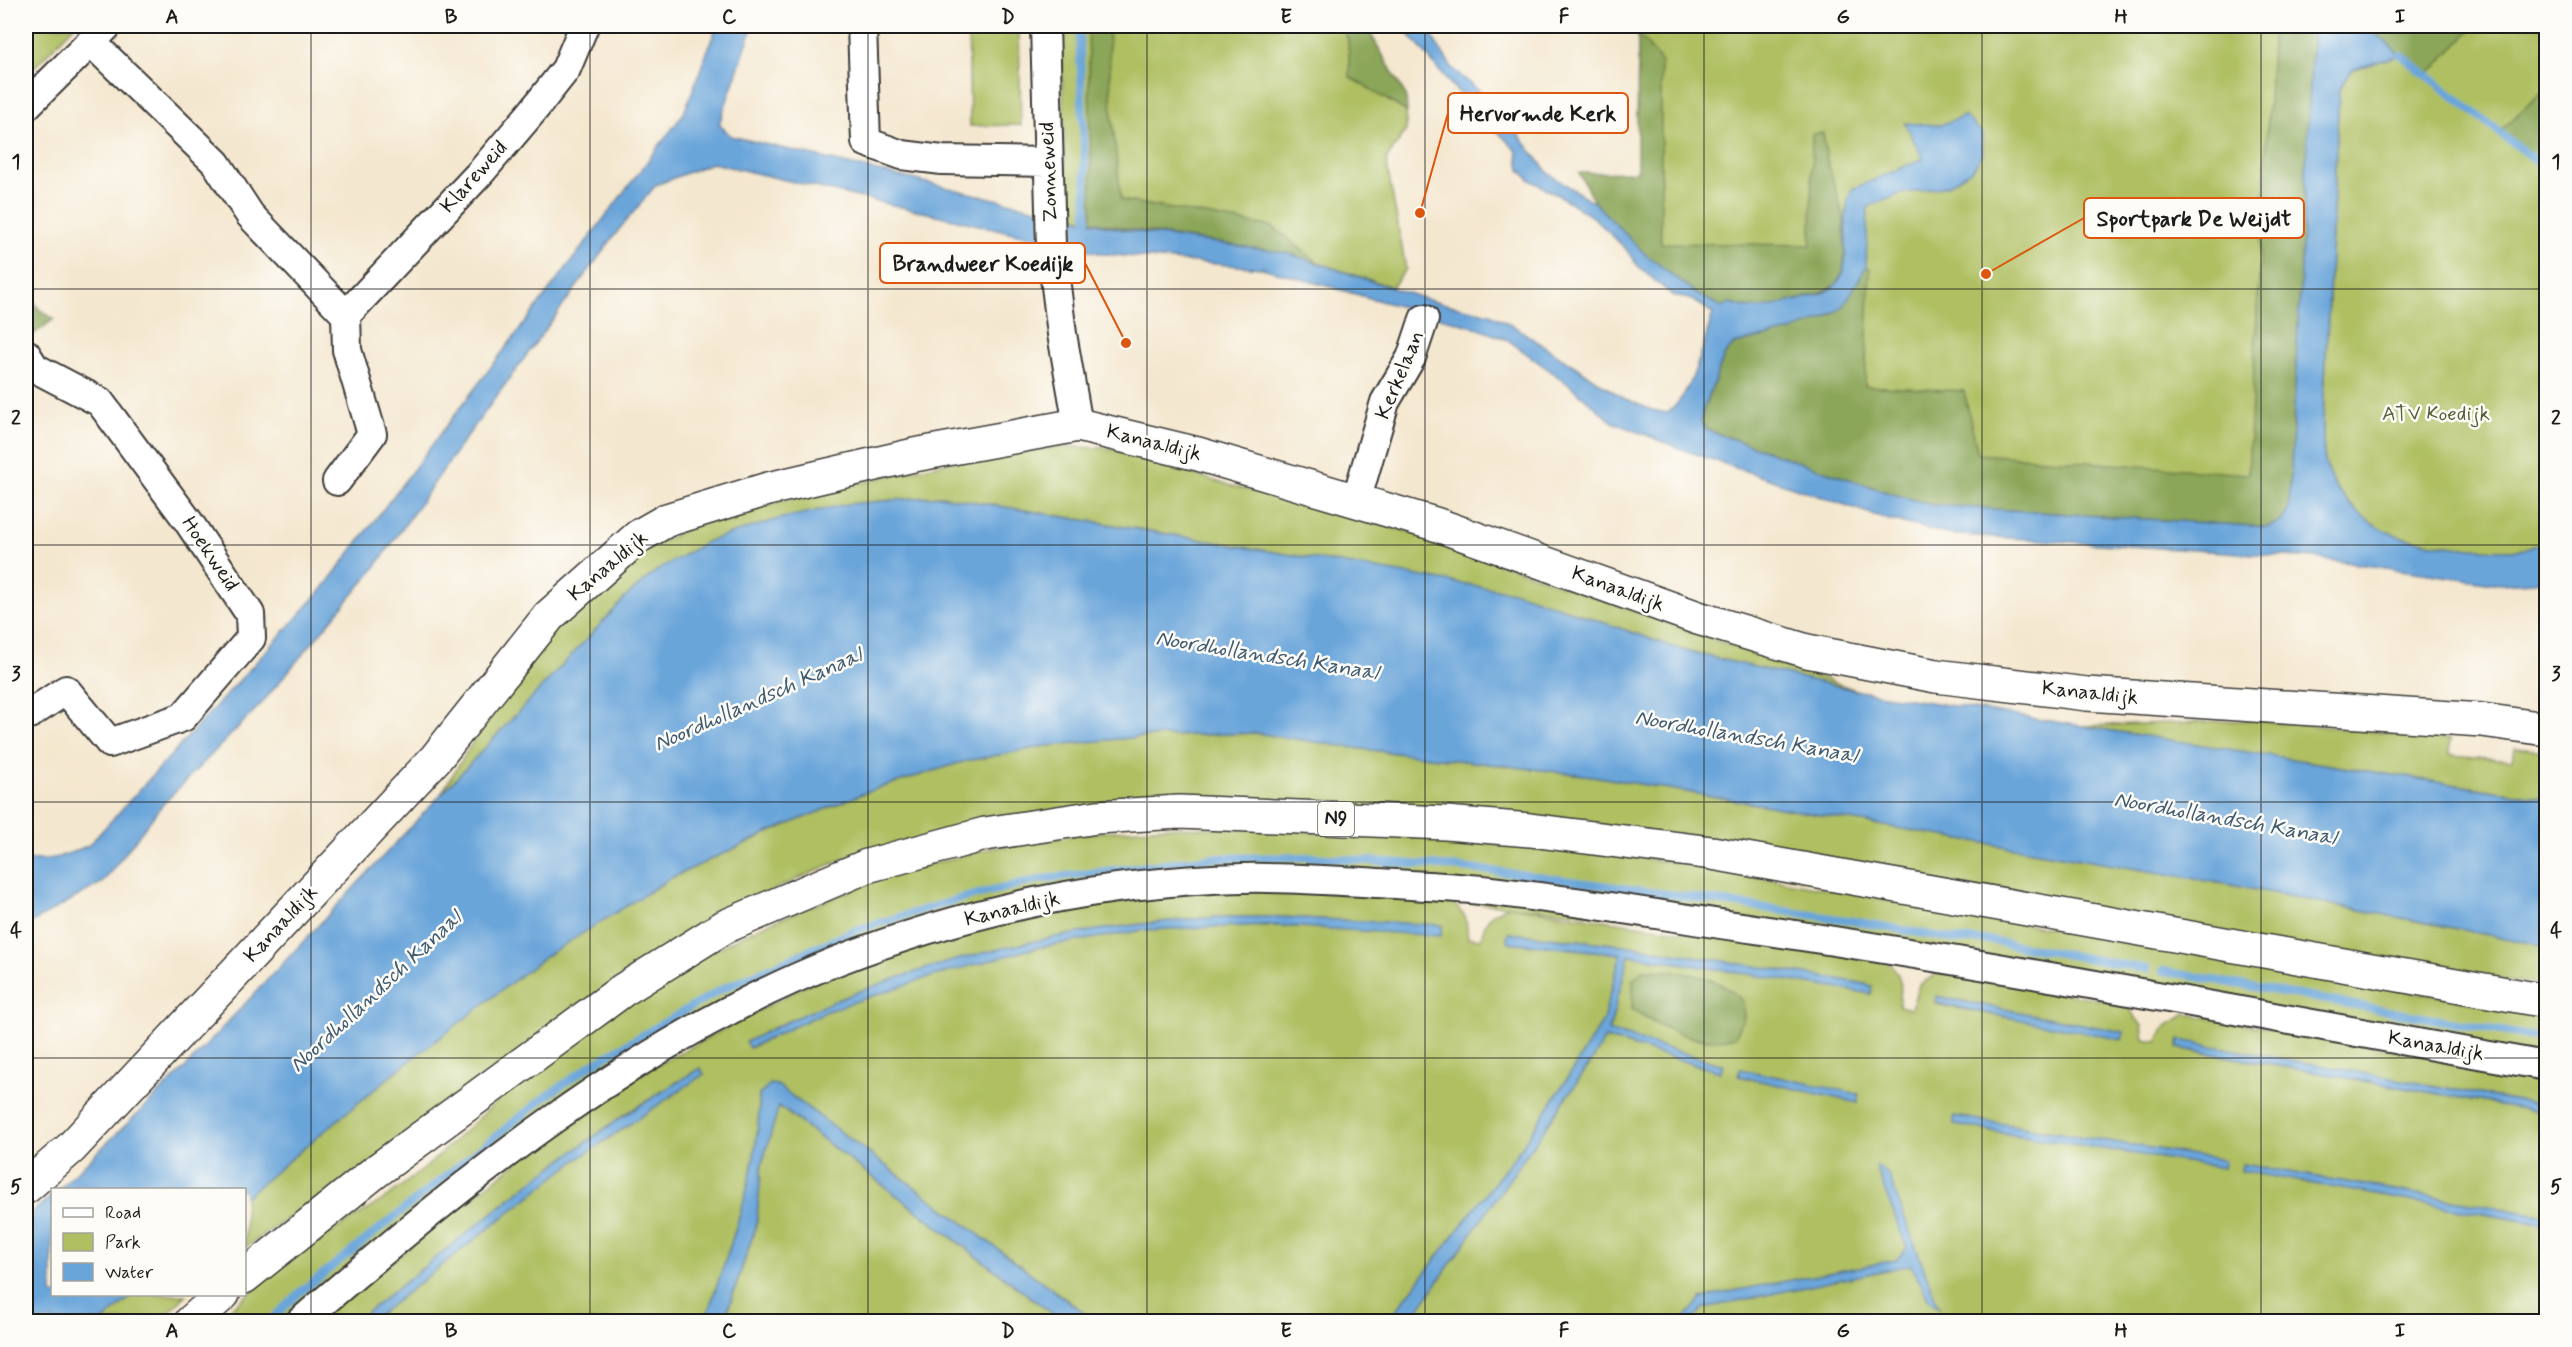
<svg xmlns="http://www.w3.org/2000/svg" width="2572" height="1347" viewBox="0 0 2572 1347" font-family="Mynerve,sans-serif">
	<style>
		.green { fill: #afbf62; stroke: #666e3f; stroke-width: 1.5; fill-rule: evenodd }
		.forest { fill: #8ba658; stroke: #54613a; stroke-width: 1.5 }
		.water { fill: #6aa5da; stroke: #43607b; stroke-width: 1.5 }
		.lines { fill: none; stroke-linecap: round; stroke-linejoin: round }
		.stream { stroke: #6aa5da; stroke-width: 8 }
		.street-casing { stroke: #3c3a37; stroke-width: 32 }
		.secondary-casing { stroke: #3c3a37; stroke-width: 36 }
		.primary-casing { stroke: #3c3a37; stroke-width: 36 }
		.street { stroke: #fff; stroke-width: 28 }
		.secondary { stroke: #fff; stroke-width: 33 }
		.primary { stroke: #fff; stroke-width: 33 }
		.grid { fill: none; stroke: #1c1c1c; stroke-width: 1.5; stroke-opacity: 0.55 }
		.labels { text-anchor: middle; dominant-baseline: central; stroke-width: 5; stroke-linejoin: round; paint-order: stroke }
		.shield { fill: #fdfcf7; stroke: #605f5e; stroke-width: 1.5 }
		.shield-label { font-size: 20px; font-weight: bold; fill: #1c1c1c }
		.street-label { font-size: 21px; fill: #1c1c1c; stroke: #fdfcf7 }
		.park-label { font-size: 21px; fill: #575d38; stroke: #fdfcf7 }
		.water-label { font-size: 22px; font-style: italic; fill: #3f5a71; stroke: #fdfcf7 }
		.leader { fill: none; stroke: #de560d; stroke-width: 2 }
		.callout-dot { fill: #de560d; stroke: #fdfcf7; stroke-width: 2 }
		.callout { fill: #fdfcf7; stroke: #de560d; stroke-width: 2 }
		.callout-label { font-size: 22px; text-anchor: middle; font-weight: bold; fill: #1c1c1c }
		.neatline { fill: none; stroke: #1c1c1c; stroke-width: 2 }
		.grid-label { font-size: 20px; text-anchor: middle; font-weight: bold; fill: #1c1c1c }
	</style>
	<rect width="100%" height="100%" fill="#fdfcf7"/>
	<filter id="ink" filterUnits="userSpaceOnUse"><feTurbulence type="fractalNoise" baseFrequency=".0167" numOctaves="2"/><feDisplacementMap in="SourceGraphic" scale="12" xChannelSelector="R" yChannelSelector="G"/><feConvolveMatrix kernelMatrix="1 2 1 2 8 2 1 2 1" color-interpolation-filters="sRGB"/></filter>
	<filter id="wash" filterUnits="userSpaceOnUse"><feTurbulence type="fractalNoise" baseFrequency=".008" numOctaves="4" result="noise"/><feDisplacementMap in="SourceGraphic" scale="24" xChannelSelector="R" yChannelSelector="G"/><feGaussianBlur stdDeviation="1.35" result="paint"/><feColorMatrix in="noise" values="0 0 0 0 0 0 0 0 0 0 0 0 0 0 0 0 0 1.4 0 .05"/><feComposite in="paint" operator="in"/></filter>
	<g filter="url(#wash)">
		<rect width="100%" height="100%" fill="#f4e7cf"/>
		<path class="green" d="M26,26H74L26,76Z
			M968,26H1019L1021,125L970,126Z
			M1061,26H1366L1406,96V130L1386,160L1406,269L1392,287L1287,253L1125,230L1066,215Z
			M1638,26H2313L2289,509L1974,510L1722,308L1644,253L1637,172Z
			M2474,26H2546V88L2499,132L2546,169V541C2540,543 2532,548 2525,549C2498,553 2412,543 2388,532C2367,522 2345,503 2333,483C2322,464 2323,441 2323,420L2339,90L2351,70L2401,55L2427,75Z
			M1060,447L1109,448L1228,485L1418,534L1859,691L1685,651L1519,593L940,496L848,504L656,571L626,597L436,802L512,678L566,616L642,552L706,519L949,462Z
			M2255,720L2450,739V755L2513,760L2515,748L2546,751V799L2081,726Z
			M1256,733L1354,748L1593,776L2231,885L2546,946V986L1239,798L845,858L737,906L320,1198L245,1247V1197L399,1069L546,955L671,878L772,831L869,791L962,762L1046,746L1140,737Z
			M1166,827C1338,830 1508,841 1678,863L2546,1015V1059L1948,948L1176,874L730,999L288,1321L215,1322L294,1255L380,1202L425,1168L505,1094L609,1016L712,951L762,926L893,874L992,848L1090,833Z
			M1232,887L1451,900L1466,918L1468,938L1481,939C1484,920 1491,912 1509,906L1888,962C1903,975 1902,988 1899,1006L1911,1009L1919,985L1940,972L2126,1004L2142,1026L2144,1040L2157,1042L2166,1026L2187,1014L2546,1076V1106L2181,1041L2178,1046V1048L2546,1113V1216L2243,1165L2242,1170L2546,1225V1321H1429L1416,1313L1594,1058L1605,1038L1720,1071L1723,1065L1609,1031L1629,954L1871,994L1872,992L1861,983L1624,945L1509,933L1508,942L1621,954L1603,1021L1565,1082L1521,1148L1388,1321H1095L777,1085L759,1095C761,1170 728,1251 705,1321H371L572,1163L704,1074L700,1068L620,1117L531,1182L356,1321L315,1322L602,1095L817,979L1008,917ZM1221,917H1281L1442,926L1441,935C1343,929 1244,920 1145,930C1045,940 922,975 828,1011C801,1021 776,1036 750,1048L747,1043C775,1024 810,1012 841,1000C965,951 1089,925 1221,917ZM1935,1004L2070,1021L2010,1018ZM1955,1116L2224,1160L2223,1168L1954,1124Z
			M778,1106L1062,1321L724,1322L756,1226L762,1164Z
			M133,1295V1294L186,1295L161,1321H103Z"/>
		<path class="forest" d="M1088,26H1108L1112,116L1121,200L1273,227L1321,265C1247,241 1168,240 1092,221Z
			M1342,26H1366L1406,96L1407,112L1350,77L1348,40Z
			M2273,26H2313L2289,509L2281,522L2268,527L1932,505L1889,493L1707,430L1701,421L1703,410L1725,354L1734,344L1791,331L1843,307L1866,267L1870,268L1865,386L1964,391L1978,454L2248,474Z
			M2366,26H2474L2427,76Z
			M1638,33L1661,61V243L1811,245L1812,134L1823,133L1827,161L1844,217L1845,250L1843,271L1836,285L1818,294L1763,309H1748L1730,303L1723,308L1698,295L1644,253L1595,203L1579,173L1637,172Z
			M2546,88V169L2499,132Z
			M26,290L39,309L54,319L30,337L26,330Z
			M1642,970C1680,971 1715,973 1743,1001L1744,1018L1735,1037C1700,1048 1662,1028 1632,1009L1633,981Z"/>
		<path class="water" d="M717,26H753L719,124L731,136L1125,230L1287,253L1432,301L1490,314L1515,327L1623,398L1652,410L1667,413C1694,394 1703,343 1713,313L1693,300L1672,295L1637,265L1626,249L1595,219L1565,199L1530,180L1520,170L1517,151L1453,87L1402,26H1425L1453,69L1495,104L1549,174L1595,203L1644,253L1698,295L1722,307L1730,303C1756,312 1767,308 1793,301C1806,298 1827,295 1836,284C1855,264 1838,216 1852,189L1923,159L1905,123L1940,125L1964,116L1982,132L1983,154L1972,170L1947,186L1900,194L1868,207L1866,267L1843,307L1826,318L1791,331L1734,344L1725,354L1703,410L1701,421L1706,430L1889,493L1932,505L2268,527L2281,522L2289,509L2313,26H2366L2401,55L2351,70L2339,90L2323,420C2323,441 2322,464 2333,483C2345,503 2367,522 2388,532C2412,543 2498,553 2525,549C2532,548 2540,543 2546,541V577L2535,582L2500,584L2315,558L1948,534L1886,519L1687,451L1613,422L1568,384L1508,340L1474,327L1262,268L1104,254L712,163L656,185L617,232L460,446L374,569L261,704L163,804L103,882L26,926V859C48,863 69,854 89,845L321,591L684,113Z
			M940,496L1519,593L1685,651L1859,691L2546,799V946L2231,885L1593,776L1354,748L1256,733L1140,737L1046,746L962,762L869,791L772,831L671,878L546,956L399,1069L245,1197L244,1190L59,1189L181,1072L626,597L656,571L708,541L778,519L848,504Z
			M1221,917H1281L1442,925L1441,936L1268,925L1145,930L1035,948L927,978L827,1011L749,1048L746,1042C893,965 1057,927 1221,917Z
			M1508,933L1624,945L1861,983L1872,986L1871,994L1629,955L1609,1031L1723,1065L1720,1072L1605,1038L1594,1058L1416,1313L1429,1321H1388L1521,1148L1565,1082L1603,1021L1621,954L1507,942Z
			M1936,996L2124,1032L2122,1040L1935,1003Z
			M2180,1040L2546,1106V1113L2178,1048Z
			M700,1068L704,1074L572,1163L371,1321H356L531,1182L620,1118Z
			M1740,1069L1859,1094L1858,1103L1738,1076Z
			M770,1084L777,1085L1095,1321H1062L779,1106L762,1164L756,1226L724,1321H705C728,1251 761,1170 759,1095Z
			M1954,1116L2225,1160L2223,1168L1990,1131L1954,1124Z
			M2242,1164L2546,1216V1225L2241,1171Z
			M1875,1165L1888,1174L1939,1308L1929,1300L1911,1265L1704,1308L1691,1321H1682L1701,1299L1717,1294L1896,1260L1907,1248Z
			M52,1195V1294L133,1295L103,1321H26V1218Z"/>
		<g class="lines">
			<path class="stream" d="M1079,26L1087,220
				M2401,55L2546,169
				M2163,971L2546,1039
				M269,1322L299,1293L545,1097L591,1065L722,989L856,930L959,899L1042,879L1211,858L1313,857L1442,866L1519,874L1667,894L1860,922L1957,940H1987L2147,969"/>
		</g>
	</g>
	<g filter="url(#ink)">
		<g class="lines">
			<defs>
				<path id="street" d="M862,26L866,142L902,155L942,160L1048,162
					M1045,26L1051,246L1062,334L1078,425
					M91,42L216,163L250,215L346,315L347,350L372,434L337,481
					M26,106L107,26
					M346,315L481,172L532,112L566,69L584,26
					M26,354L35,368L100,402L188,521L250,614L251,638L183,717L110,743L66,690L30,714
					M1356,501L1385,402L1411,358L1424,319
					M300,1322C463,1182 633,1042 834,962C964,911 1104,881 1243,878C1283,877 1323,880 1363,882C1403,885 1443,886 1482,890C1574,900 1665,916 1755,929C2020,968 2283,1020 2546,1066"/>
				<path id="secondary" d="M26,1187L71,1148L436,758L549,616L639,536L667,520L768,489L914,455L1078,425L1198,454L1435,524L1698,618L1807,651L1936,676L2087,694L2482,720L2546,729"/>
				<path id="primary" d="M244,1277L375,1172L623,990L724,927L867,866L985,834L1097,817L1179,812L1446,823L1530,830L1712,853L2546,1001
					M191,1322L223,1294"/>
			</defs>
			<use href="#street" class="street-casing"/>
			<use href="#secondary" class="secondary-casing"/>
			<use href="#primary" class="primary-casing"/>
			<use href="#street" class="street"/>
			<use href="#secondary" class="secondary"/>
			<use href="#primary" class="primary"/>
		</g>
	</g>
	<path class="grid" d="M311,26V1322M590,26V1322M868,26V1322M1147,26V1322M1425,26V1322M1704,26V1322M1982,26V1322M2261,26V1322M26,289H2546M26,545H2546M26,802H2546M26,1058H2546"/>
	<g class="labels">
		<rect class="shield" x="1318" y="802" width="36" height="34" rx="4.5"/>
		<g class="shield-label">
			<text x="1336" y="819">N9</text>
		</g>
		<g class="street-label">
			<text transform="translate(1049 172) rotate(-92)">Zonneweid</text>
			<text transform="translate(474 177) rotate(-48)">Klareweid</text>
			<text transform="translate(1400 375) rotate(-67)">Kerkelaan</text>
			<text transform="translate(1154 443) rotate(14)">Kanaaldijk</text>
			<text transform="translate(210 554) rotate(56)">Hoekweid</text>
			<text transform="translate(608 566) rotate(-40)">Kanaaldijk</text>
			<text transform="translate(1618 589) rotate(20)">Kanaaldijk</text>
			<text transform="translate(2090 693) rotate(6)">Kanaaldijk</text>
			<text transform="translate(1012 909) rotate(-13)">Kanaaldijk</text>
			<text transform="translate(281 924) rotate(-47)">Kanaaldijk</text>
			<text transform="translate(2436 1046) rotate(10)">Kanaaldijk</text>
		</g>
		<g class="park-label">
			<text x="2436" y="414">ATV Koedijk</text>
		</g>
		<g class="water-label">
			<text transform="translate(1267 656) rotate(9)">Noordhollandsch Kanaal</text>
			<text transform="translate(758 700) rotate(-24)">Noordhollandsch Kanaal</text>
			<text transform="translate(1746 737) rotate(10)">Noordhollandsch Kanaal</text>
			<text transform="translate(2225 819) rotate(10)">Noordhollandsch Kanaal</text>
			<text transform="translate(376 992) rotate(-43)">Noordhollandsch Kanaal</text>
		</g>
	</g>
	<path class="leader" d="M1420 213L1448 113M1986 274L2084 218M1126 343L1085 263"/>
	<g class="callout-dot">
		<circle cx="1420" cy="213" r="6"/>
		<circle cx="1986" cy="274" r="6"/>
		<circle cx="1126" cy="343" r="6"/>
	</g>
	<g class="callout">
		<rect x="1448" y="93" width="180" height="40" rx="6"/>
		<rect x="2084" y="198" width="220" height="40" rx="6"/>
		<rect x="880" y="243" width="205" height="40" rx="6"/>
	</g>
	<g class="callout-label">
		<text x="1538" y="121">Hervormde Kerk</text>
		<text x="2194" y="226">Sportpark De Weijdt</text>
		<text x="983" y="271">Brandweer Koedijk</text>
	</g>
	<rect width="2572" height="1347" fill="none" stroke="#fdfcf7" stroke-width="66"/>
	<rect x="51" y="1188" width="195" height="108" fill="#fdfcf7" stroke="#a3a29f" stroke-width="1.5"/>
	<rect x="63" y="1208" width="30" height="9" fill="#ffffff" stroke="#a3a29f" stroke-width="1.5"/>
	<text x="105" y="1218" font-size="18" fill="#1c1c1c">Road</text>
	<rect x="63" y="1233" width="30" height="18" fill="#afbf62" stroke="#a3a29f" stroke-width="1.5"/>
	<text x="105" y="1248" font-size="18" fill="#1c1c1c">Park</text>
	<rect x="63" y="1263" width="30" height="18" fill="#6aa5da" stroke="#a3a29f" stroke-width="1.5"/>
	<text x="105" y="1278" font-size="18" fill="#1c1c1c">Water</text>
	<rect x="33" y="33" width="2506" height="1281" class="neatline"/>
	<g class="grid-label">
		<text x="172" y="23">A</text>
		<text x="451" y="23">B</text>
		<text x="729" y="23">C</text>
		<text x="1008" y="23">D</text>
		<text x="1286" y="23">E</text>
		<text x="1564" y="23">F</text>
		<text x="1843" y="23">G</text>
		<text x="2121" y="23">H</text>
		<text x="2400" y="23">I</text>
		<text x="16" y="168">1</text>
		<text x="2556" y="168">1</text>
		<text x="16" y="424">2</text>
		<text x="2556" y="424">2</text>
		<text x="16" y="680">3</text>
		<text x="2556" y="680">3</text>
		<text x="16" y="937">4</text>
		<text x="2556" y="937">4</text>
		<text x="16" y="1193">5</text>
		<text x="2556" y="1193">5</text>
		<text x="172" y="1337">A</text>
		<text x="451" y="1337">B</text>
		<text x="729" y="1337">C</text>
		<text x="1008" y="1337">D</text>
		<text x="1286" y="1337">E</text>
		<text x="1564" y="1337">F</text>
		<text x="1843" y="1337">G</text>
		<text x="2121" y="1337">H</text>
		<text x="2400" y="1337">I</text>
	</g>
</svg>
